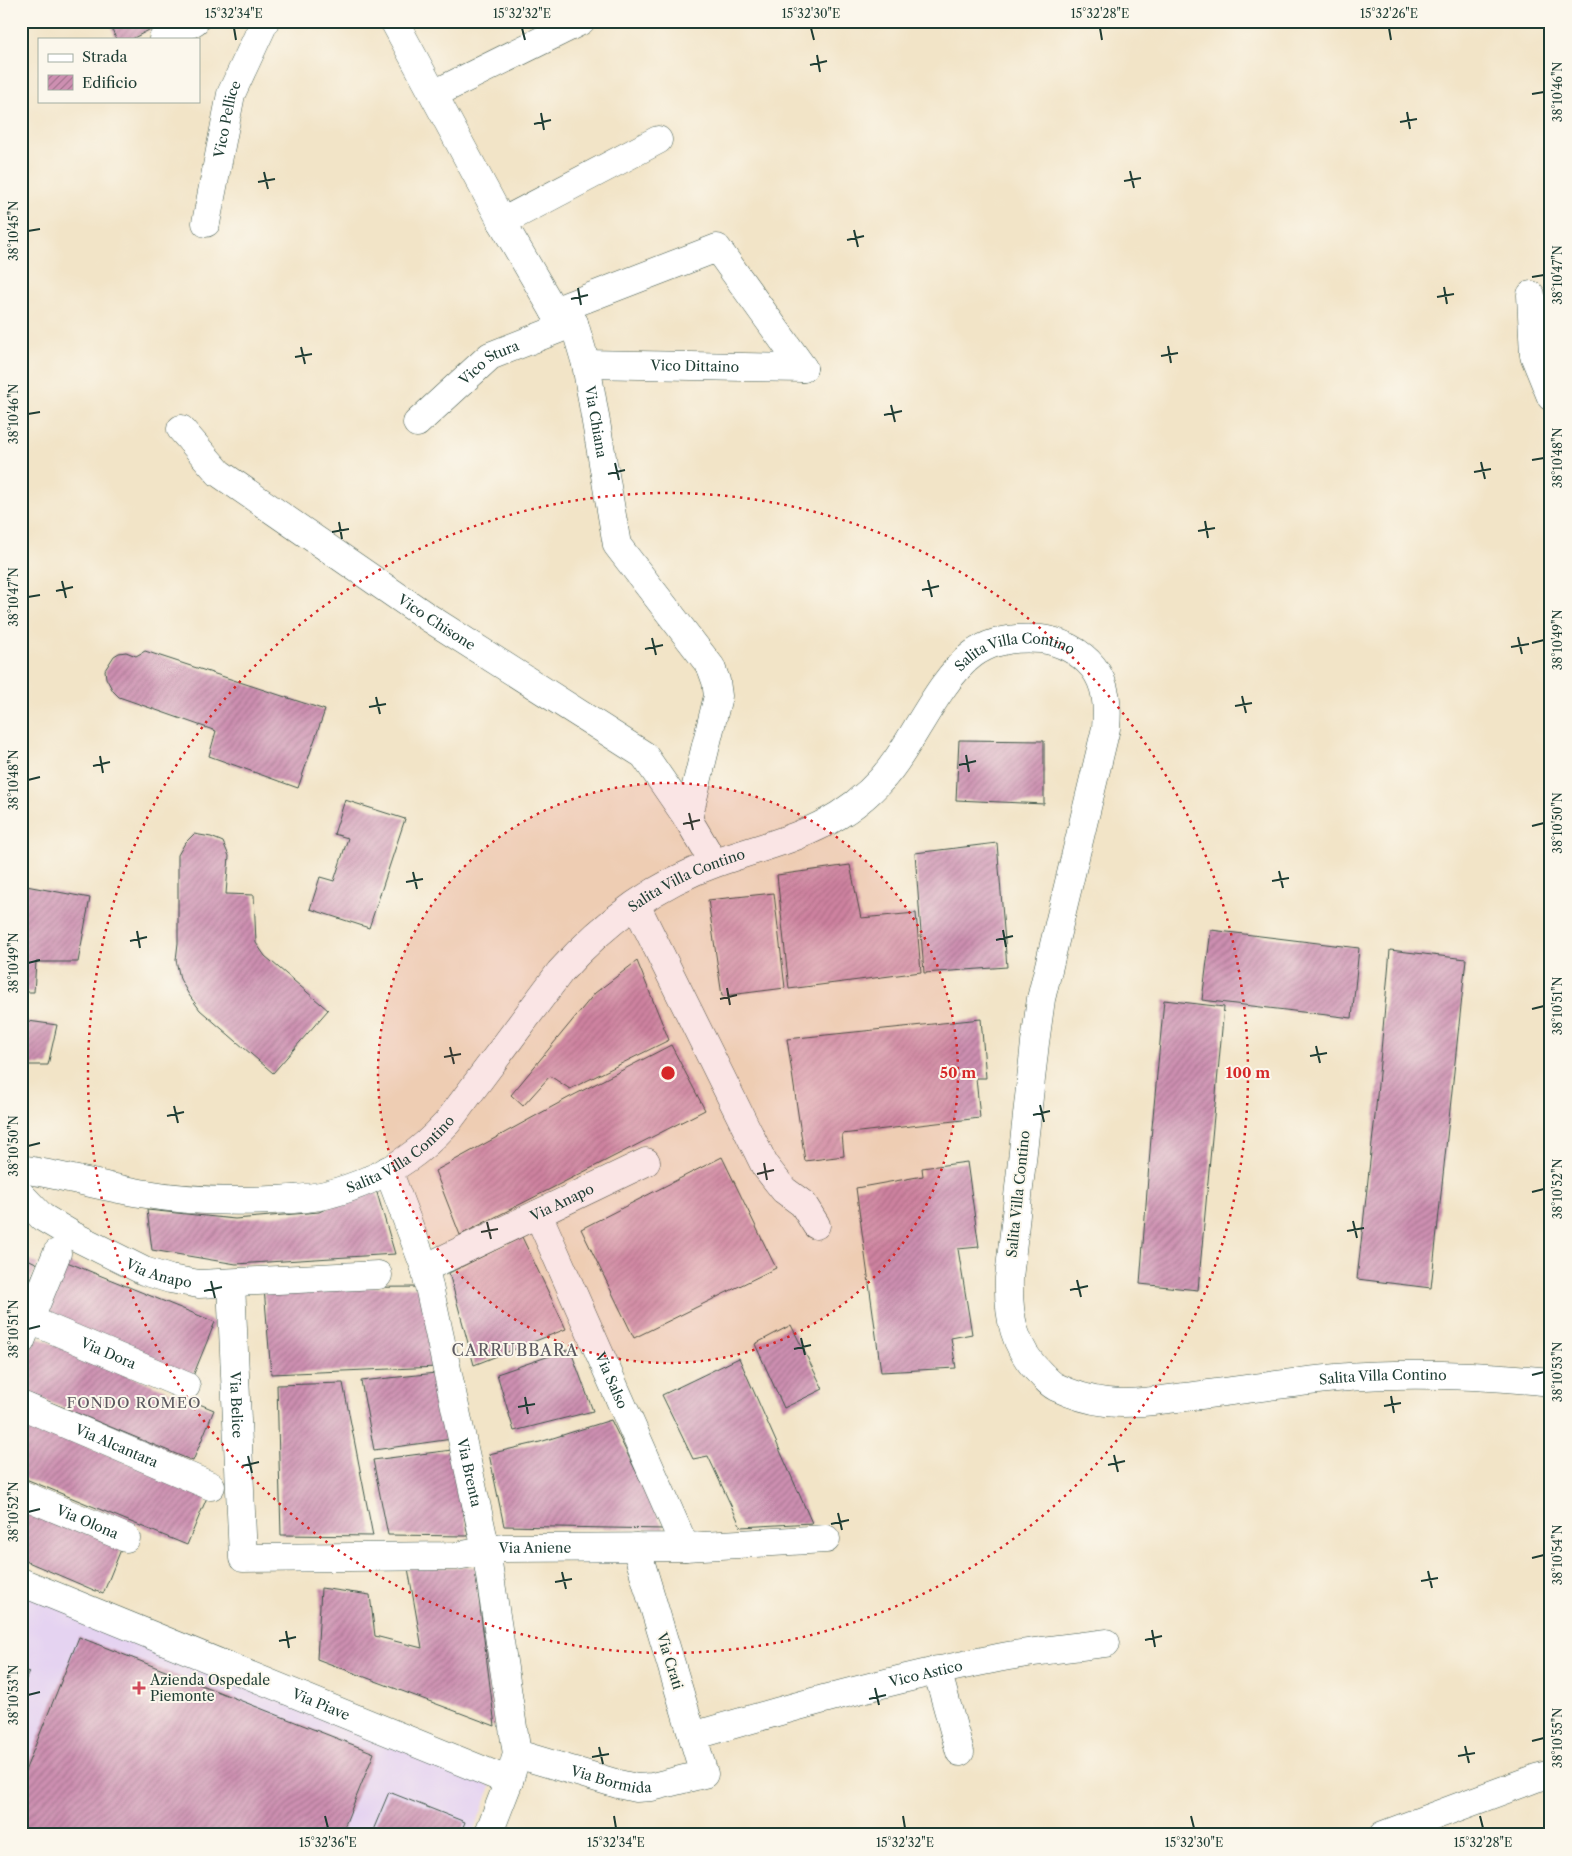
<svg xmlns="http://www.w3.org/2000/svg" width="1572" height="1856" viewBox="0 0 1572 1856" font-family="'Libre Caslon Text',serif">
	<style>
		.built { fill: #e5d3f1 }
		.building { fill: url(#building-hatch) }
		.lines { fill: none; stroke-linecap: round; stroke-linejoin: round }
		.minor-casing { stroke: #3f564a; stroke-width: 29 }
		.minor { stroke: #fff; stroke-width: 28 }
		.ticks { fill: none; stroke: #1f3d34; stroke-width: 2 }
		.ring { fill: none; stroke: #d62828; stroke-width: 2.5; stroke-dasharray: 2.5 5 }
		.poi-dot { fill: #d1495b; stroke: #fbf7ec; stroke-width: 2 }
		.labels { text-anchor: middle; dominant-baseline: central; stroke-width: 4; stroke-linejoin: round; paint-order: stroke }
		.street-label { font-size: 14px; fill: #1f3d34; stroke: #fbf7ec }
		.poi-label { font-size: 14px; fill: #1f3d34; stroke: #fbf7ec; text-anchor: start }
		.neighbourhood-label { font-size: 15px; letter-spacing: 1px; fill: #5c5a60; stroke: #fbf7ec }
		.quarter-label { font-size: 16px; letter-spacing: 1px; fill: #5c5a60; stroke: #fbf7ec }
		.centre { fill: #d62828; stroke: #fbf7ec; stroke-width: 2.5 }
		.ring-label { font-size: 15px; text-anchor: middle; font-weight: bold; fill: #d62828; stroke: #fbf7ec; stroke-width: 4; stroke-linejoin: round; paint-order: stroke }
		.neatline { fill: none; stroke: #1f3d34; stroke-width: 2 }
		.ticks-label { font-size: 12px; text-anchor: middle; fill: #1f3d34 }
	</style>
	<defs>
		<pattern id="building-hatch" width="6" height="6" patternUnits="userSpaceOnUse" patternTransform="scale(1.25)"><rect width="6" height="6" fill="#cd8fb1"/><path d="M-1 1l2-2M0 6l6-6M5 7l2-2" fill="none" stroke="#a67691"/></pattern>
	</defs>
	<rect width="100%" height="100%" fill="#fbf7ec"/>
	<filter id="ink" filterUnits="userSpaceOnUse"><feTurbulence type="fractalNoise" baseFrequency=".02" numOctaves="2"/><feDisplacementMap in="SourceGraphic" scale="10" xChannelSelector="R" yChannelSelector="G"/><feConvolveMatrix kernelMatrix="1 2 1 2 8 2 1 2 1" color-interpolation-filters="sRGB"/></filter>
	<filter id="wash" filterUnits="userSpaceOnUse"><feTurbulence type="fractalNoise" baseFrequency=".0096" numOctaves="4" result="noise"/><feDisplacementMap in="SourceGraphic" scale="20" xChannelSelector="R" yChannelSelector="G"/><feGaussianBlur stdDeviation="1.12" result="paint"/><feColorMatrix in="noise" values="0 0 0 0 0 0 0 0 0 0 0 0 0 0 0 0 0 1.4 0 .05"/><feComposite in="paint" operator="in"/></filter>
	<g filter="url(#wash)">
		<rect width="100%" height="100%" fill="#f2e4c7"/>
		<path class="built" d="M21,1589L491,1786L472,1835H21Z"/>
		<g id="blocks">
			<path class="building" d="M109,21H166L132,39H116Z
				M145,651L325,710L298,788L209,756L216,731L119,697L113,691L106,678L105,670L114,656L119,653L126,652L136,656Z
				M959,740L1044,741V804L956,800Z
				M345,800L405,819L369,928L310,909L320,877L334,881L348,838L334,834Z
				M194,834L211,837L223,842L229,856L226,894L254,895L256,943L265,956L328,1010L273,1073L200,1010L189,995L180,979L176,960L178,943V855L185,843Z
				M997,843L1007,967L924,973L915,853Z
				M850,865L861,918L916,913L921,972L789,989L777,875Z
				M21,885L90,898L78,962H36L34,992H21Z
				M774,893L785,988L722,996L708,900Z
				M1211,930L1359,948L1352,1018L1202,1000Z
				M1390,950L1466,959L1431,1288L1357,1279L1376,1107Z
				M637,961L669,1040L570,1089L550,1076L523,1106L511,1095L595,993Z
				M1164,1000L1224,1007L1198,1290L1140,1284L1151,1138Z
				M981,1019L986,1078H976L980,1118L842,1134L844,1156L805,1161L787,1039Z
				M21,1020L57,1025L48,1065H21Z
				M671,1045L705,1110L460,1235L435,1171L570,1097Z
				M722,1157L776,1268L634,1338L581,1229Z
				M967,1162L979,1247L958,1249L972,1334L951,1338L956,1368L881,1372L856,1188L923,1176L922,1168Z
				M375,1186L395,1254L236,1264L152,1250L147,1210L235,1219L319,1212Z
				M522,1237L566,1329L474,1365L449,1273Z
				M21,1256L38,1264L21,1300Z
				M67,1262L215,1322L193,1376L45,1314Z
				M421,1287L438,1367L271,1374L264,1288Z
				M791,1325L823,1389L784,1408L755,1344Z
				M36,1337L214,1410L193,1461L21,1390V1371Z
				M570,1349L593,1411L514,1431L497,1374Z
				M739,1358L812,1523L741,1527L708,1456L693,1459L662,1395Z
				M436,1373L452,1439L374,1450L361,1381Z
				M343,1383L373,1536L281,1535L277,1385Z
				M21,1419L208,1495L187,1545L21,1477Z
				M611,1420L664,1529L504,1526L489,1454L540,1442Z
				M452,1450L468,1536L388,1535L373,1460Z
				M21,1506L122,1547L103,1594L21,1559Z
				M475,1567L495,1726L317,1659L321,1588L370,1595L375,1636L422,1648L408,1568Z
				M79,1637L374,1753L341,1835H21V1781Z
				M21,1669L29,1672L21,1690Z
				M389,1792L465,1822L460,1835H371Z"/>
		</g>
	</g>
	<g filter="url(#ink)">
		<use href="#blocks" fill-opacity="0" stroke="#3f564a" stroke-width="1"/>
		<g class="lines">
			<defs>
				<g id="minor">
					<path id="s1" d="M394,21L502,222L554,311L574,323L586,364L617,545L711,667L716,681L718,696L688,819L714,863"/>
					<path d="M163,39L195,21"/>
					<path d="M434,94L581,21"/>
					<path d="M502,222L658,140"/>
					<path id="s2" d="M206,223L231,94L265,21"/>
					<path d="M1531,295L1534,355L1551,397"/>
					<path d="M554,311L717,248L803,368"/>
					<path id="s3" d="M586,364L803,368"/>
					<path id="s4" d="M417,423L490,356L574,323"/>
					<path id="s5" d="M181,429L219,473L426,616L644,755L688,819"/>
					<path d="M636,905L765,1166L784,1190L803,1204L816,1225"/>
					<path id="s6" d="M21,1169C61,1175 100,1186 140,1193C184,1201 227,1202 272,1200C289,1199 308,1199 325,1195C353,1188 384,1175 408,1158C423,1148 435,1136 447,1123L560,972C602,925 655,884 716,863C757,848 801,839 839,815C861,801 881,783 896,761C918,730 943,676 973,654C992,640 1018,637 1041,639C1060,641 1081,652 1093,667C1107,685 1108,706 1106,728L1041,999L1035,1043L1009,1278C1008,1315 1013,1348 1042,1375C1046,1379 1050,1384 1056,1387C1071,1394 1089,1400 1106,1402C1132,1405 1160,1400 1185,1397C1235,1391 1285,1383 1336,1378C1407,1372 1480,1375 1551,1382"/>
					<path id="s7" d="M388,1170L425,1268L486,1550L517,1754L509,1781L488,1835"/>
					<path id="s8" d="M21,1195L42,1217L74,1236L144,1271L170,1279L199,1284L378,1275"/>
					<path id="s9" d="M538,1214L685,1547"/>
					<path id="s10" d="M425,1268L646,1162"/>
					<path id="s11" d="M231,1283L243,1558L456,1556L503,1548L685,1547L826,1539"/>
					<path id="s12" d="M30,1320L186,1386"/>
					<path d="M21,1341L57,1253"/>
					<path id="s13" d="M21,1405L211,1486"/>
					<path id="s14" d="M21,1494L126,1538"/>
					<path id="s15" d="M21,1582L509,1781"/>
					<path d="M937,1670L960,1752"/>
					<path id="s16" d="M693,1736C792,1707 892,1679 993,1659C1030,1651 1069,1648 1106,1643"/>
					<path id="s17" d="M517,1754L618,1784L636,1788L652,1787L704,1774L636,1547"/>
					<path d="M1383,1835L1536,1778L1551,1774"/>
				</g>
			</defs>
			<use href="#minor" class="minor-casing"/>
			<use href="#minor" class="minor"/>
		</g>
	</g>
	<path class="ticks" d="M234,28L236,40M522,28L525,40M811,28L814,40M1100,28L1102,40M1389,28L1391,40M817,55L820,72M810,65L827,61M1532,94L1544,92M1407,112L1410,129M541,113L544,130M1400,122L1417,119M534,124L551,120M1130,171L1134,188M264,172L268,189M1124,181L1141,178M258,182L275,179M854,230L858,247M28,231L40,229M847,240L864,236M1532,277L1544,275M1444,287L1447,304M578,288L581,305M1437,297L1454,294M571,299L588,295M1168,346L1171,363M301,347L305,364M1161,356L1178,353M295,357L312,354M891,405L895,422M28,414L40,412M884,415L902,411M1532,460L1544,458M1481,462L1485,479M615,463L619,480M1474,472L1491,469M608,474L625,470M1205,521L1208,538M339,522L342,539M1198,531L1215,528M332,532L349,529M928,580L932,597M62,581L66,598M922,590L939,586M56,591L73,587M28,597L40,595M1518,637L1522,654M652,638L656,655M1532,643L1544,640M1511,647L1529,644M645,649L663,645M1242,696L1246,713M376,697L380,714M1235,706L1252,703M369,707L386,704M966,755L969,772M100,756L103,773M959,765L976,761M93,766L110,762M28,780L40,777M689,813L693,830M683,824L700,820M1532,826L1544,823M1279,871L1283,888M413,872L417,889M1272,881L1289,878M406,882L423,879M1003,930L1006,947M137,931L140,948M996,940L1013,936M130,941L147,937M28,963L40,960M727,988L730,1005M720,999L737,995M1532,1009L1544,1006M1316,1046L1320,1063M450,1047L454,1064M1310,1056L1327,1053M444,1057L461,1054M1040,1105L1044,1122M174,1106L178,1123M1033,1115L1050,1111M167,1116L184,1112M28,1146L40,1143M764,1163L767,1180M757,1174L774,1170M1532,1192L1544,1189M1353,1221L1357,1238M487,1222L491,1239M1347,1231L1364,1228M481,1232L498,1229M1077,1280L1081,1297M211,1281L215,1298M1070,1290L1088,1286M204,1291L222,1287M28,1329L40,1326M801,1338L805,1355M794,1349L811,1345M1532,1375L1544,1372M1391,1396L1394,1413M525,1397L528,1414M1384,1406L1401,1403M518,1407L535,1404M1114,1455L1118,1472M248,1456L252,1473M1108,1465L1125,1461M242,1466L259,1462M28,1512L40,1509M838,1513L842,1530M831,1524L849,1520M1532,1558L1544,1555M1428,1571L1432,1588M562,1572L566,1589M1421,1581L1438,1578M555,1582L572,1579M1152,1630L1155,1647M286,1631L289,1648M1145,1640L1162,1636M279,1641L296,1637M875,1688L879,1705M28,1695L40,1692M869,1699L886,1695M1532,1741L1544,1738M1465,1746L1469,1763M599,1747L603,1764M1458,1756L1475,1753M592,1757L609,1754M325,1816L328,1828M614,1816L616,1828M903,1816L905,1828M1191,1816L1194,1828M1480,1816L1483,1828"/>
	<circle cx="668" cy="1073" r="290" fill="#d62828" fill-opacity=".12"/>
	<g class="ring">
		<circle cx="668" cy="1073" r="290"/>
		<circle cx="668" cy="1073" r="580"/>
	</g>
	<path class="poi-dot" d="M136.5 1680.5h5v5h5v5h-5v5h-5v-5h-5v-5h5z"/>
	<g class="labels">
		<g class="street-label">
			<text stroke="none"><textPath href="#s2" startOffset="106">Vico Pellice</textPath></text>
			<text stroke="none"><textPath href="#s4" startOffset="95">Vico Stura</textPath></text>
			<text stroke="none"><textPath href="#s3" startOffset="109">Vico Dittaino</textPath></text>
			<text stroke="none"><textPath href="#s1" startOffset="456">Via Chiana</textPath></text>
			<text stroke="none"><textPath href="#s5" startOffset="322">Vico Chisone</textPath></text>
			<text stroke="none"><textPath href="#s6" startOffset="1218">Salita Villa Contino</textPath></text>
			<text stroke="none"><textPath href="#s6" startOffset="798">Salita Villa Contino</textPath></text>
			<text stroke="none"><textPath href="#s6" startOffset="394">Salita Villa Contino</textPath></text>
			<text transform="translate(1018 1194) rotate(-84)">Salita Villa Contino</text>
			<text stroke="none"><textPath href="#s10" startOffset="152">Via Anapo</textPath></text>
			<text stroke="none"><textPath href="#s8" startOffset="161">Via Anapo</textPath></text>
			<text stroke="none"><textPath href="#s12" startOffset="85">Via Dora</textPath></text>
			<text stroke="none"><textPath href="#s6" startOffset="2386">Salita Villa Contino</textPath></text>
			<text stroke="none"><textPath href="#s9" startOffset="182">Via Salso</textPath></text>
			<text stroke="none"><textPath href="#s11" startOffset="122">Via Belice</textPath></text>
			<text stroke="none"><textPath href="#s13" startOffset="104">Via Alcantara</textPath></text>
			<text stroke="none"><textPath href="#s7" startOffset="314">Via Brenta</textPath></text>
			<text stroke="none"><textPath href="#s14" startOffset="72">Via Olona</textPath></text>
			<text stroke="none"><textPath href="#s11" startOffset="568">Via Aniene</textPath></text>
			<text transform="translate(670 1661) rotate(73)">Via Crati</text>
			<text stroke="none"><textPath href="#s16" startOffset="241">Vico Astico</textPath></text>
			<text stroke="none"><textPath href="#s15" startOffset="324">Via Piave</textPath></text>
			<text stroke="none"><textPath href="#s17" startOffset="98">Via Bormida</textPath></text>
		</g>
		<g class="poi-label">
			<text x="150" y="1680">Azienda Ospedale<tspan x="150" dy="16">Piemonte</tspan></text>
		</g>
		<g class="neighbourhood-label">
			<text x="134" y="1402">FONDO ROMEO</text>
		</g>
		<g class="quarter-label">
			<text x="515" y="1350">CARRUBBARA</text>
		</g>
	</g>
	<circle cx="668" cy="1073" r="8" class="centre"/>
	<g class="ring-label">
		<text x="958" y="1078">50 m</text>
		<text x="1248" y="1078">100 m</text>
	</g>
	<rect width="1572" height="1856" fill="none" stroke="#fbf7ec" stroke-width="55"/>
	<rect x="38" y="38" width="162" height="65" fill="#fbf7ec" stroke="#a3ada2"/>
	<rect x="48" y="54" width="25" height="8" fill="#ffffff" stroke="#a3ada2"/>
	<text x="82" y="62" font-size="15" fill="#1f3d34">Strada</text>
	<rect x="48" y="75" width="25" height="15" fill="url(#building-hatch)" stroke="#a3ada2"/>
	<text x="82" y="88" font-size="15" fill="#1f3d34">Edificio</text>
	<rect x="28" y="28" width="1516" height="1800" class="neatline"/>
	<g class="ticks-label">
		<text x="234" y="18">15°32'34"E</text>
		<text x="522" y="18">15°32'32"E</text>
		<text x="811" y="18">15°32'30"E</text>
		<text x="1100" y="18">15°32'28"E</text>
		<text x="1389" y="18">15°32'26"E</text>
		<text transform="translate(1558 92) rotate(-90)" y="4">38°10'46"N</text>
		<text transform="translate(14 231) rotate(-90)" y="4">38°10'45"N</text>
		<text transform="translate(1558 275) rotate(-90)" y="4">38°10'47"N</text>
		<text transform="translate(14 414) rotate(-90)" y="4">38°10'46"N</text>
		<text transform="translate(1558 458) rotate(-90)" y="4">38°10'48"N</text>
		<text transform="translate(14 597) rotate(-90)" y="4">38°10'47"N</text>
		<text transform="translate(1558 640) rotate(-90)" y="4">38°10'49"N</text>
		<text transform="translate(14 780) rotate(-90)" y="4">38°10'48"N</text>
		<text transform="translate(1558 823) rotate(-90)" y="4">38°10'50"N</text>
		<text transform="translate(14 963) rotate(-90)" y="4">38°10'49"N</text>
		<text transform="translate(1558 1006) rotate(-90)" y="4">38°10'51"N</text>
		<text transform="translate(14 1146) rotate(-90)" y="4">38°10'50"N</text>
		<text transform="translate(1558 1189) rotate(-90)" y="4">38°10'52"N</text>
		<text transform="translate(14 1329) rotate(-90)" y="4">38°10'51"N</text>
		<text transform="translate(1558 1372) rotate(-90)" y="4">38°10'53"N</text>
		<text transform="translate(14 1512) rotate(-90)" y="4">38°10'52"N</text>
		<text transform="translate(1558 1555) rotate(-90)" y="4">38°10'54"N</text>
		<text transform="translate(14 1695) rotate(-90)" y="4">38°10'53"N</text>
		<text transform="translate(1558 1738) rotate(-90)" y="4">38°10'55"N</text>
		<text x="328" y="1847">15°32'36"E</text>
		<text x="616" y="1847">15°32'34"E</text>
		<text x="905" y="1847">15°32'32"E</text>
		<text x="1194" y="1847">15°32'30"E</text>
		<text x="1483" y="1847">15°32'28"E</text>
	</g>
</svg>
